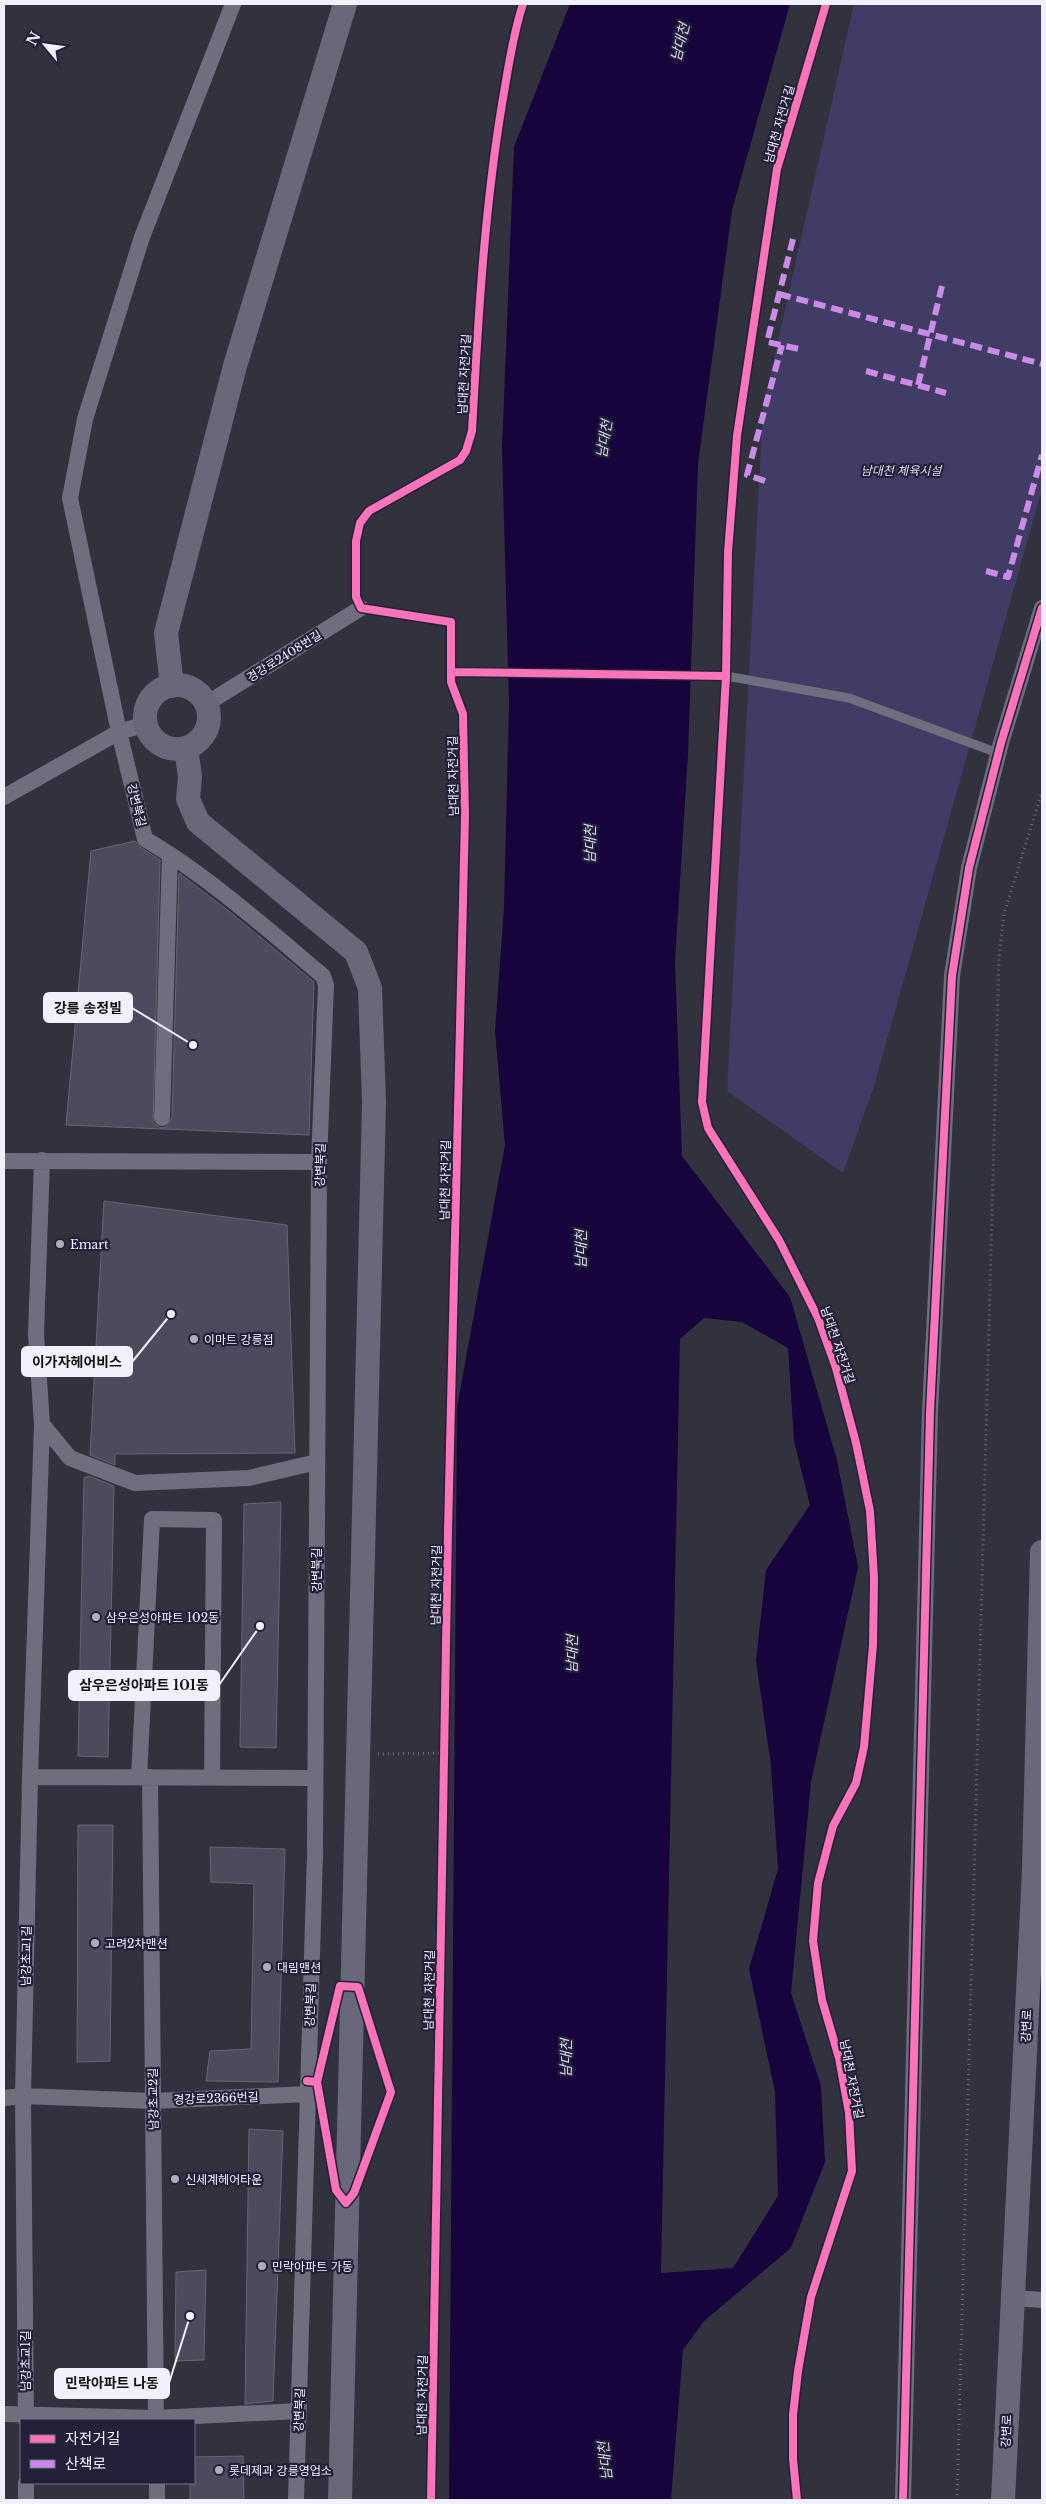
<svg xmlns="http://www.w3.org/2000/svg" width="1046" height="2504" viewBox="0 0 1046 2504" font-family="'Libre Baskerville','Noto Sans KR',serif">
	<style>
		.green { fill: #413c65 }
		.water { fill: #17043d; fill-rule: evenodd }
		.building { fill: #4c4a5d; stroke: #676672 }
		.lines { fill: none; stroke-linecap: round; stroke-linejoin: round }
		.path { stroke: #6e6c7a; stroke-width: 3; stroke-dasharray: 1 4; stroke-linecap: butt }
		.lane { stroke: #6f6e7f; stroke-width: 9 }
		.street { stroke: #6f6e7f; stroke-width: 16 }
		.secondary { stroke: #69687a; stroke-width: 24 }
		.quiet { stroke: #ca8be6; stroke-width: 6; stroke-dasharray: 12 6; stroke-linecap: butt }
		.cycleway-casing { stroke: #23213a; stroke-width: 11 }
		.cycleway { stroke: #fb73b8; stroke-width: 8 }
		.poi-dot { fill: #aeaebb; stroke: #23213a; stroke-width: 2 }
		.labels { text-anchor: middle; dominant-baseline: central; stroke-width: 4.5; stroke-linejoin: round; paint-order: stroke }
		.street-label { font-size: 12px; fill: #f1f1fe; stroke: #23213a }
		.park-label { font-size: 12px; font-style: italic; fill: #deddf2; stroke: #23213a }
		.poi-label { font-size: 12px; fill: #f1f1fe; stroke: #23213a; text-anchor: start }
		.water-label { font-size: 14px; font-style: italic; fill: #deddf1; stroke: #23213a }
		.leader { fill: none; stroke: #f1f1fe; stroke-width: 2 }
		.callout-dot { fill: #f1f1fe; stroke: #23213a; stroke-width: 2 }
		.callout { fill: #f1f1fe; stroke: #f1f1fe; stroke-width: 2 }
		.callout-label { font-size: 14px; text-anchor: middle; font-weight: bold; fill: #111 }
	</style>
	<rect width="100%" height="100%" fill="#32313e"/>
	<path class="green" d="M854,4H1042V489L874,1086L843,1173L727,1091L763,407Z"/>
	<path class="water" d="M570,4H790L732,210L698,464L688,754L675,961L682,1156L790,1297L837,1460L858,1567L811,1782L791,1993L821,2086L825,2162L791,2248L704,2321L683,2350L671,2500H449L457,1407L505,1145L495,1031L504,908L509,703L502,448L514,147ZM704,1318L742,1322L788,1348L794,1441L810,1505L766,1570L756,1661L771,1766L778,1869L749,1969L775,2092L778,2196L733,2268L661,2273L680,1339Z"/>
	<path class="building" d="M135,841L140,847L160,860L153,1123L161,1128L166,1127L172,1118L179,873L230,912L314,982L309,1135L66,1125L91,851Z
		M104,1201L287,1225L295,1453L115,1454V1465L90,1455Z
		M89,1476L114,1486L108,1757L78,1756L84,1478Z
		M281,1502L276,1748L240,1747L244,1504Z
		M78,1825H113L110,2061L77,2062Z
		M210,1847L285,1849L278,2082L206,2081L210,2051L251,2049L254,1884L211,1882Z
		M249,2129L283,2131L273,2401L245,2404Z
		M206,2270L204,2360L175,2361L176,2272Z
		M243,2456L244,2500H190V2483H194V2457Z"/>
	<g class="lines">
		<path class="path" d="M378,1754L444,1753
			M957,2500L999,957L1004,914L1042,792"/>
		<path class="lane" d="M726,676L849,698L998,753"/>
		<path class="street" d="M233,4L142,237L85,419L70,498L119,732L145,839C208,876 267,929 323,976L326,985L319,1162L315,1854L296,2500
			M206,704L361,608
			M4,797L119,732L146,724
			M162,1118L170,854
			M42,1160L36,1334L42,1424L70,1458L135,1483L249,1478L317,1462
			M4,1161L319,1162
			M30,1777L42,1424
			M139,1777L152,1519L214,1520L212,1777
			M150,1777L156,2420
			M4,2098L23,2096L153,2101L308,2094
			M1013,2298L1042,2300
			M4,2414L156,2418L299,2411
			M26,2420L23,2096L30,1777L315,1778
			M26,2483V2500
			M157,2483V2500
			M903,2500L930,1412L952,976L969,868L1001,743L1042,608"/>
		<path class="secondary" d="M145 717a32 32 0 1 1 64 0a32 32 0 1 1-64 0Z
			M172,686L166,633L235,366L345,4
			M186,748L190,777L188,799L198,822L356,952L370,988L374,1102L340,2500
			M1003,2500L1034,1870L1042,1552"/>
		<path class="quiet" d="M793,239L767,342L799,349
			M779,294L1042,364
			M866,371L946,393
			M918,385L942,286
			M765,481L747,475L782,345
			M986,571L1008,577L1042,455"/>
		<defs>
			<path id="cycleway" d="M451,672L726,676
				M307,2081L317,2082L336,2190L346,2203L354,2193L391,2092L358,1987L340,1986L317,2082
				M431,2500L448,1530L465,816L463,714L451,682V622L361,608L356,597V541L360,523L369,511L460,460L466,451L472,431C478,321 484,213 502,104C508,71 512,37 523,4
				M797,2500L793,2459V2415L798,2371L811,2297L852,2171L849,2113L839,2058L822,2000L813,1941L818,1883L833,1826L856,1783L864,1747L873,1645L874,1578L870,1511L856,1443L836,1368L818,1318L779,1240L708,1128L702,1102L726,676L728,552L737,436L777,169L826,4
				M903,2500L930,1412L952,976L969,868L1001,743L1042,608"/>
		</defs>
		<use href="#cycleway" class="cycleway-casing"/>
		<use href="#cycleway" class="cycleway"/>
	</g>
	<g class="poi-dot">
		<circle cx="60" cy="1244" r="5"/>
		<circle cx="194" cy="1339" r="5"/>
		<circle cx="96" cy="1617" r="5"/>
		<circle cx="95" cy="1943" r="5"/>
		<circle cx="267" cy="1967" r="5"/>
		<circle cx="175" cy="2179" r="5"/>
		<circle cx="262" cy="2266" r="5"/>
		<circle cx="219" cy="2470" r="5"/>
	</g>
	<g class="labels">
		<g class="street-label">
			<text transform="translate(779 124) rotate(-74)">남대천 자전거길</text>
			<text transform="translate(464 374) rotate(-87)">남대천 자전거길</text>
			<text transform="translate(284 656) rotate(-32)">경강로2408번길</text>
			<text transform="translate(453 776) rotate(-91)">남대천 자전거길</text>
			<text transform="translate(137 805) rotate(76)">강변북길</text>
			<text transform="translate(320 1165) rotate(-89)">강변북길</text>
			<text transform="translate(445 1180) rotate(-89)">남대천 자전거길</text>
			<text transform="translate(838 1345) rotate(71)">남대천 자전거길</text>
			<text transform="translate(316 1570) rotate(-90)">강변북길</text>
			<text transform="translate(436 1585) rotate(-89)">남대천 자전거길</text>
			<text transform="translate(26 1956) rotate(-89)">남강초교1길</text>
			<text transform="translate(429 1990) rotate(-89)">남대천 자전거길</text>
			<text transform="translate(310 2005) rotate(-88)">강변북길</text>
			<text transform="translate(1026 2026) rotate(-87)">강변로</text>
			<text transform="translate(852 2079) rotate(79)">남대천 자전거길</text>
			<text transform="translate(216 2098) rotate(-2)">경강로2366번길</text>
			<text transform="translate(153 2099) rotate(-91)">남강초교2길</text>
			<text transform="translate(25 2361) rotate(-90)">남강초교1길</text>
			<text transform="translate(422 2395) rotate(-89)">남대천 자전거길</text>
			<text transform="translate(299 2410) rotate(-88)">강변북길</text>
			<text transform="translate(1006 2431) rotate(-87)">강변로</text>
		</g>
		<g class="park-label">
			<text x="901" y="470">남대천 체육시설</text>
		</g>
		<g class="poi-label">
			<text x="70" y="1244">Emart</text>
			<text x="204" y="1339">이마트 강릉점</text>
			<text x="106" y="1617">삼우은성아파트 102동</text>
			<text x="105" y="1943">고려2차맨션</text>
			<text x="277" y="1967">대림맨션</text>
			<text x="185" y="2179">신세계헤어타운</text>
			<text x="272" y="2266">민락아파트 가동</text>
			<text x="229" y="2470">롯데제과 강릉영업소</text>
		</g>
		<g class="water-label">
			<text transform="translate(680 42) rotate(-76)">남대천</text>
			<text transform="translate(604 439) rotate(-81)">남대천</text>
			<text transform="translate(590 844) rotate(-89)">남대천</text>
			<text transform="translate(581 1249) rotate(-89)">남대천</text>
			<text transform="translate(572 1654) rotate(-89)">남대천</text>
			<text transform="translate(566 2058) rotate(-89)">남대천</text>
			<text transform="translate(605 2461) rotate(-96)">남대천</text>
		</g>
	</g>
	<path class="leader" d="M193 1045L132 1008M171 1314L132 1362M260 1626L219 1685M190 2316L169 2383"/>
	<g class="callout-dot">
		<circle cx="193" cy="1045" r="5"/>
		<circle cx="171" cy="1314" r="5"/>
		<circle cx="260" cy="1626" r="5"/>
		<circle cx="190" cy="2316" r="5"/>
	</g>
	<g class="callout">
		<rect x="44" y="993" width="88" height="29" rx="5"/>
		<rect x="22" y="1347" width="110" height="29" rx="5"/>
		<rect x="69" y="1671" width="150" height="29" rx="5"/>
		<rect x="55" y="2369" width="114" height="29" rx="5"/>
	</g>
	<g class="callout-label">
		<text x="88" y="1013">강릉 송정빌</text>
		<text x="77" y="1367">이가자헤어비스</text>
		<text x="144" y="1690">삼우은성아파트 101동</text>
		<text x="112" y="2388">민락아파트 나동</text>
	</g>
	<rect width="1046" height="2504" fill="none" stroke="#f1f1fe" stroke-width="10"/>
	<rect x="20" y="2419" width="175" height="65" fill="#23213a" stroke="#757488"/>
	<rect x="30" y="2435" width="25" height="8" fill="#fb73b8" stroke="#757488"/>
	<text x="65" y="2444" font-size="15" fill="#f1f1fe">자전거길</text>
	<rect x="30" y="2460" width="25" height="8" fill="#ca8be6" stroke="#757488"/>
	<text x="65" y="2469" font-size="15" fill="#f1f1fe">산책로</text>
	<g transform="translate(45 45) rotate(299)" stroke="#23213a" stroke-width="4" paint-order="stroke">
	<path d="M0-4L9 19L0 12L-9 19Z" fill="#f1f1fe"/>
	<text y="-8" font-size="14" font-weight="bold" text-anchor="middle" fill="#f1f1fe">N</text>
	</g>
</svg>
